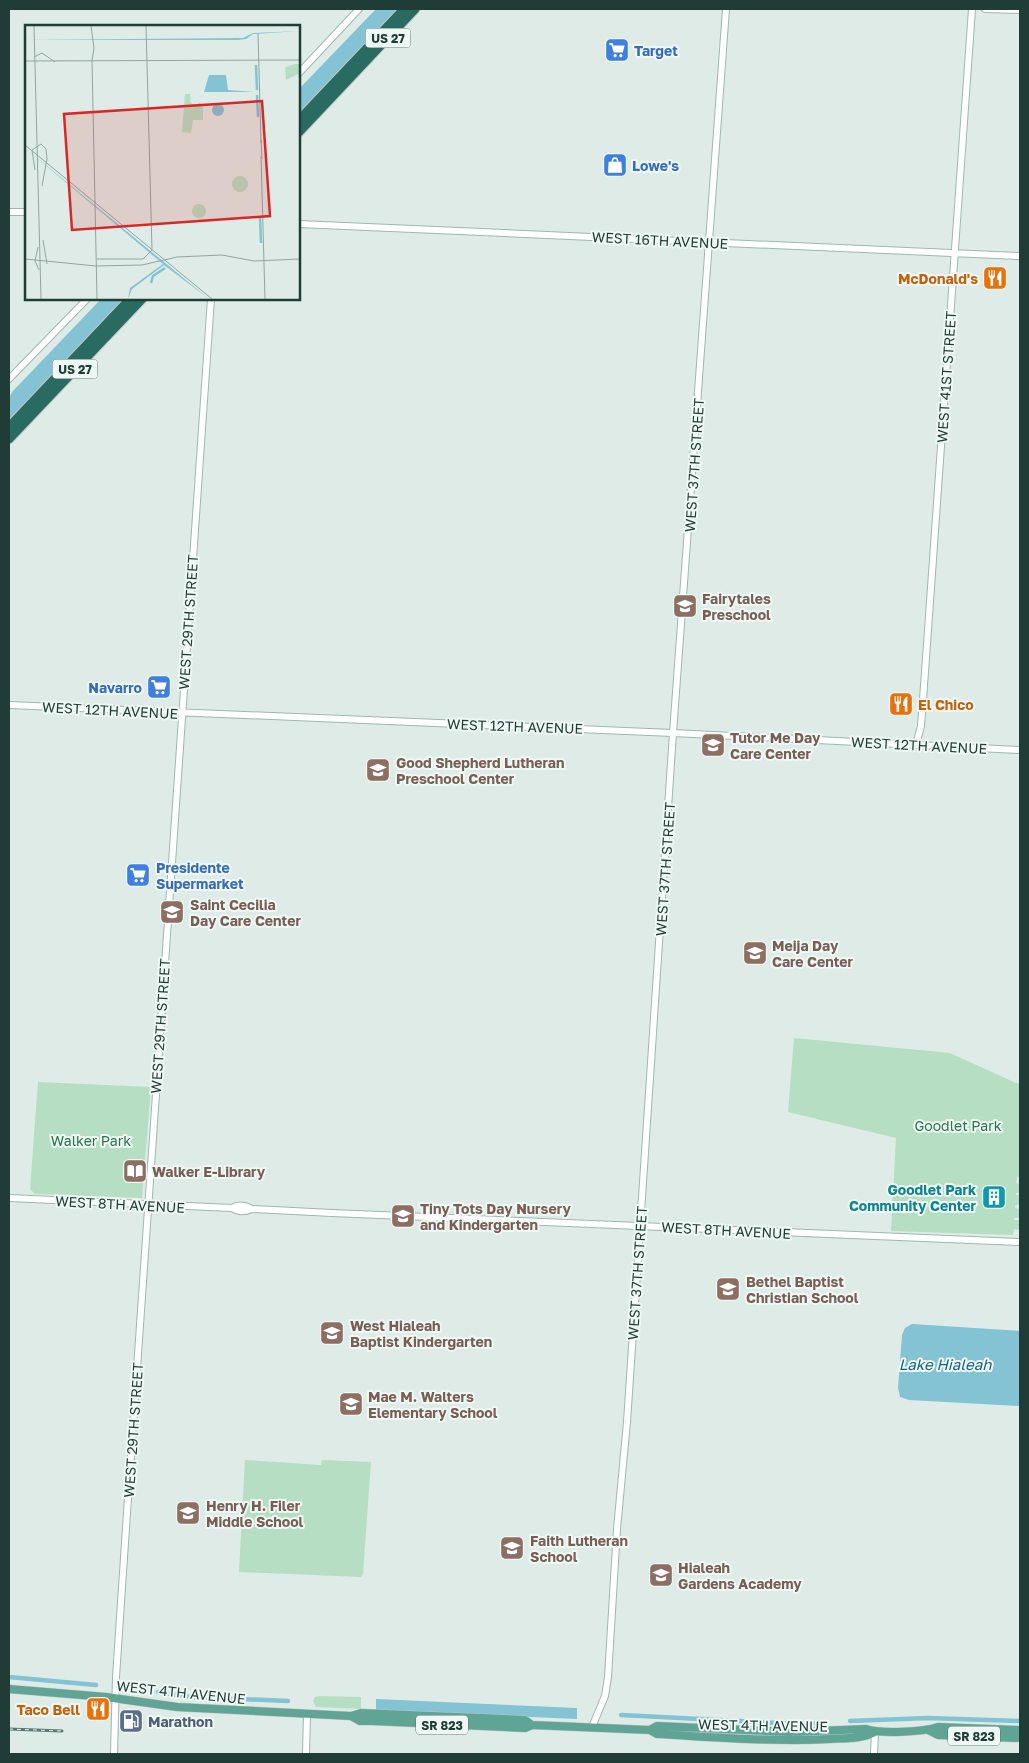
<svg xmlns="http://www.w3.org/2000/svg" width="1029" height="1763" viewBox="0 0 1029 1763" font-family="'Golos Text',sans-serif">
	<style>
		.green { fill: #b6dec3 }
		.water { fill: #83c3d4 }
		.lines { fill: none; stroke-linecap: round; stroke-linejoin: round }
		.canal { stroke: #83c3d4; stroke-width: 4.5 }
		.secondary-casing { stroke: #9db8b0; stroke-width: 8 }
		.primary-casing { stroke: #c0c8c7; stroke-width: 9 }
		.highway-casing { stroke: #c0c8c7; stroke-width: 11 }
		.secondary { stroke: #fff; stroke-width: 6 }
		.primary { stroke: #60a496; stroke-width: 8 }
		.highway { stroke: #296a61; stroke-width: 9 }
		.rail-casing { stroke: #597872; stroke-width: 3 }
		.rail { stroke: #eff8f4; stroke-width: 1; stroke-dasharray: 4; stroke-linecap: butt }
		.labels { text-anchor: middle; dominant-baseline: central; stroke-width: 4; stroke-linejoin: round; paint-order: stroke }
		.shield { fill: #eff8f4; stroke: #5d746f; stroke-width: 1 }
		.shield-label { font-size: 12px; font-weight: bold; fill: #1f3c36 }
		.shop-label { font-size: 14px; font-weight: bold; fill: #366cbe; stroke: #eff8f4; text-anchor: start }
		.street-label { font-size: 14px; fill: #1f3c36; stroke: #eff8f4 }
		.food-label { font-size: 14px; font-weight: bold; fill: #c56008; stroke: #eff8f4; text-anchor: end }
		.education-label { font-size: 14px; font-weight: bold; fill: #785e54; stroke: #eff8f4; text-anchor: start }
		.park-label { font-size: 14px; fill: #27754a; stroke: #eff8f4 }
		.culture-label { font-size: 14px; font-weight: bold; fill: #0d838f; stroke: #eff8f4; text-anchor: end }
		.service-label { font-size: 14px; font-weight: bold; fill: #4e5e75; stroke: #eff8f4; text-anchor: start }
		.water-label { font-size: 15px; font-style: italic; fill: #16647b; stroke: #eff8f4 }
		.inset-river { fill: none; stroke: #83c3d4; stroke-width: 2.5 }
		.inset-road { fill: none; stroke: #92a5a0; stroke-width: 1 }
		.view { fill: #d62828; fill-opacity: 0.15; stroke: #d62828; stroke-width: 2.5 }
		.inset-edge { fill: none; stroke: #1f3c36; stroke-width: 2.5 }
	</style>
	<rect width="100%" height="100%" fill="#dfebe6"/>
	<path class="green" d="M794,1038L950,1053L1016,1083H1020V1177H1017L1016,1183L1020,1184V1193H1016V1195H1020V1205H1015V1208L1020,1209V1218H1014V1220H1020V1230L1014,1229L1013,1235L891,1231L896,1138L788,1112Z
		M38,1082L151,1087L142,1198L35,1194L30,1189Z
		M245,1460L321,1465L322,1460L371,1462L363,1574L361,1577L239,1572Z
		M319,1696L361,1697V1709L316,1707L313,1701L315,1697Z"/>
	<path class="water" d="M376,9H398L299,114V89Z
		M101,299H124L9,421V398L12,392Z
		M912,1324L1020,1331V1406L909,1400L900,1397L898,1388L902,1335L905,1328Z
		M376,1699L577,1708V1719L376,1710Z"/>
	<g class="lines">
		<path class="canal" d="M9,1677L96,1685
			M158,1692L190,1697L288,1701
			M621,1715L799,1724L826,1723
			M850,1721L928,1718L1020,1721"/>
		<defs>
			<path id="secondary" d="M985,9L1020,10
				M299,73L359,9
				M9,212H26
				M299,224L1020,256
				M9,379L87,299
				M9,705L673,733L1020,750
				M916,745L921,726L926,658L972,9
				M9,1198L232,1208C238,1204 245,1205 252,1209L332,1213L1020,1242
				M232,1208C238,1212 245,1212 252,1209
				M592,1727L605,1696L608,1677L617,1529L627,1422L673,733L726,9
				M114,1754L116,1677L127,1513L211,299
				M306,1754L307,1714
				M874,1754L875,1732"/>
			<path id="primary" d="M9,1689L106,1697L177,1707L351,1716L360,1721H373L525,1728L532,1725L650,1730L657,1734C714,1737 773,1742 830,1739C845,1738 862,1739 875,1732
				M351,1716L361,1713L505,1719L525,1720L532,1725
				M650,1730L657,1726L791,1732L866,1729C881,1734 923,1732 938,1727L1018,1730L1020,1731
				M928,1730L938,1735L1017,1738L1020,1736"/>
			<path id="highway" d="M299,120L404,9
				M299,132L415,9
				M9,427L130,299
				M9,439L142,299"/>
		</defs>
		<use href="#secondary" class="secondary-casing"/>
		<use href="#primary" class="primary-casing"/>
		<use href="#highway" class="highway-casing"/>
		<use href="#secondary" class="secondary"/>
		<use href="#primary" class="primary"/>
		<use href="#highway" class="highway"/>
		<defs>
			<path id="rail" d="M9,1729L62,1731"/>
		</defs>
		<use href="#rail" class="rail-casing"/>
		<use href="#rail" class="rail"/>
	</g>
	<defs>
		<symbol id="supermarket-square" viewBox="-11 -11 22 22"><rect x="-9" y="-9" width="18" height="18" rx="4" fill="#3f7fe0" stroke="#eff8f4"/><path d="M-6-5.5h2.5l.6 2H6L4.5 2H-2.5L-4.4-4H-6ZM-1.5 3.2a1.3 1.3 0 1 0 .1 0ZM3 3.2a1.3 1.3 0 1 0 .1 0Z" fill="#fff"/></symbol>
		<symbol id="shop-square" viewBox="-11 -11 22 22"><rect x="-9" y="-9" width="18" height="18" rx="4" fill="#3f7fe0" stroke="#eff8f4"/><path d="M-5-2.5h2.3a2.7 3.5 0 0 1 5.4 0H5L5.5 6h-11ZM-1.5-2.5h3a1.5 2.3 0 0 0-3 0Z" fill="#fff"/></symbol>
		<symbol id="restaurant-square" viewBox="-11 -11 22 22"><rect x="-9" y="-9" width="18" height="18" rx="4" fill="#e8710a" stroke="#eff8f4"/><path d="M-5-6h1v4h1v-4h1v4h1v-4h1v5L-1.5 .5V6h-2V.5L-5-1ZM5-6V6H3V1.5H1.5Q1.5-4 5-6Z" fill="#fff"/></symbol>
		<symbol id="school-square" viewBox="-11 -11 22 22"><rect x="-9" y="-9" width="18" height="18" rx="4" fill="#8d6e63" stroke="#eff8f4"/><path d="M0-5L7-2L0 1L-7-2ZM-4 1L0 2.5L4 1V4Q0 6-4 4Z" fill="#fff"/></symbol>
		<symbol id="library-square" viewBox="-11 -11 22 22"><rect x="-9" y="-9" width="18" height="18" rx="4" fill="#8d6e63" stroke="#eff8f4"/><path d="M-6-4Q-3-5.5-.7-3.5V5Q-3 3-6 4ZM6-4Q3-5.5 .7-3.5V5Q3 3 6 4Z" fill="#fff"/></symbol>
		<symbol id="building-square" viewBox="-11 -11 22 22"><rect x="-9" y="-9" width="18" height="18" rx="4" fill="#0f9aa8" stroke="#eff8f4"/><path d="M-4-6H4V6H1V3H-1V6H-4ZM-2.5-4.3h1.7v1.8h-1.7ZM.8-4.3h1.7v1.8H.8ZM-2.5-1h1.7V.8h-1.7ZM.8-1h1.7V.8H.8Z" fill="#fff"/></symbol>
		<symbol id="fuel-square" viewBox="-11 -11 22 22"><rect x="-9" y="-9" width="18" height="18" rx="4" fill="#5c6f8a" stroke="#eff8f4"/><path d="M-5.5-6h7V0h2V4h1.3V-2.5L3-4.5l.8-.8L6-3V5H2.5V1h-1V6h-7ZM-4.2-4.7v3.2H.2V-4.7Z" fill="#fff"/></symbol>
	</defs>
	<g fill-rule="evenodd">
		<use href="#supermarket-square" x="603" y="36" width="28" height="28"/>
		<use href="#shop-square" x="601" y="151" width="28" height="28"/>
		<use href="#restaurant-square" x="981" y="264" width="28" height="28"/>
		<use href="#school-square" x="671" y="592" width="28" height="28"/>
		<use href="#supermarket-square" x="145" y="673" width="28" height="28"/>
		<use href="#restaurant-square" x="887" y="690" width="28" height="28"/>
		<use href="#school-square" x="699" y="731" width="28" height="28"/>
		<use href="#school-square" x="364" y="756" width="28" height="28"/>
		<use href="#supermarket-square" x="124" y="861" width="28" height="28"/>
		<use href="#school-square" x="158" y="898" width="28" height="28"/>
		<use href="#school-square" x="741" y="939" width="28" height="28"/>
		<use href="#library-square" x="121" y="1157" width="28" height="28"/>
		<use href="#building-square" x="980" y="1183" width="28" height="28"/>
		<use href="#school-square" x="389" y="1202" width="28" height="28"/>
		<use href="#school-square" x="714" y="1275" width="28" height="28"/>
		<use href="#school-square" x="318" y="1319" width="28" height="28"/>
		<use href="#school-square" x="337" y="1390" width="28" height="28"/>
		<use href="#school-square" x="174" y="1499" width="28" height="28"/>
		<use href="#school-square" x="498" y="1534" width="28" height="28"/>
		<use href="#school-square" x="647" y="1561" width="28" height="28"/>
		<use href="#restaurant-square" x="84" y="1695" width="28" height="28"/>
		<use href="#fuel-square" x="117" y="1707" width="28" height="28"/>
	</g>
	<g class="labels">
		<g class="shield">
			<rect x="365.5" y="28.5" width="45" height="19" rx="4"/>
			<rect x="52.5" y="359.5" width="45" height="19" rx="4"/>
			<rect x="416" y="1715.5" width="52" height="19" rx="4"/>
			<rect x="948" y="1726.5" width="52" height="19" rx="4"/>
		</g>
		<g class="shield-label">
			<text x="388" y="38">US 27</text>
			<text x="75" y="369">US 27</text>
			<text x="442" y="1725">SR 823</text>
			<text x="974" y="1736">SR 823</text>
		</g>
		<g class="shop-label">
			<text x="634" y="50">Target</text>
			<text x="632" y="165">Lowe's</text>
			<text x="142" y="687" text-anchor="end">Navarro</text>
			<text x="156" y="867">Presidente<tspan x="156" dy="16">Supermarket</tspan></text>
		</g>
		<g class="street-label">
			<text transform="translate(660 240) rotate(3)">WEST 16TH AVENUE</text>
			<text transform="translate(946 377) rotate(-86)">WEST 41ST STREET</text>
			<text transform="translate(694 465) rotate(-86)">WEST 37TH STREET</text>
			<text transform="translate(188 622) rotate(-86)">WEST 29TH STREET</text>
			<text transform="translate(110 710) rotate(3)">WEST 12TH AVENUE</text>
			<text transform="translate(515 726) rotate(2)">WEST 12TH AVENUE</text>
			<text transform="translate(919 745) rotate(3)">WEST 12TH AVENUE</text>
			<text transform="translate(665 869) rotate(-86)">WEST 37TH STREET</text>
			<text transform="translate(160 1026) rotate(-86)">WEST 29TH STREET</text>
			<text transform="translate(120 1204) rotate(3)">WEST 8TH AVENUE</text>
			<text transform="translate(726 1230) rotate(3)">WEST 8TH AVENUE</text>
			<text transform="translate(637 1273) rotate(-86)">WEST 37TH STREET</text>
			<text transform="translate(133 1430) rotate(-86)">WEST 29TH STREET</text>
			<text transform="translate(181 1692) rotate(6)">WEST 4TH AVENUE</text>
			<text transform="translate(763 1725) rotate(1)">WEST 4TH AVENUE</text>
		</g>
		<g class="food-label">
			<text x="978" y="278">McDonald's</text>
			<text x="918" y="704" text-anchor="start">El Chico</text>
			<text x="80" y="1709">Taco Bell</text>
		</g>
		<g class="education-label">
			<text x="702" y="598">Fairytales<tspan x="702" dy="16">Preschool</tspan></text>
			<text x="730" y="737">Tutor Me Day<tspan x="730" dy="16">Care Center</tspan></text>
			<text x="396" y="762">Good Shepherd Lutheran<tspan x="396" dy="16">Preschool Center</tspan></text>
			<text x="190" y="904">Saint Cecilia<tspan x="190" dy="16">Day Care Center</tspan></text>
			<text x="772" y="945">Meija Day<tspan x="772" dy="16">Care Center</tspan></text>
			<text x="152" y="1171">Walker E-Library</text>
			<text x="420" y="1208">Tiny Tots Day Nursery<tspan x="420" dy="16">and Kindergarten</tspan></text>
			<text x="746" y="1281">Bethel Baptist<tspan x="746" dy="16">Christian School</tspan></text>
			<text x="350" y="1325">West Hialeah<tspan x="350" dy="16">Baptist Kindergarten</tspan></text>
			<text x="368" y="1396">Mae M. Walters<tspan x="368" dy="16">Elementary School</tspan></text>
			<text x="206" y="1505">Henry H. Filer<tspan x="206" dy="16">Middle School</tspan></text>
			<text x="530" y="1540">Faith Lutheran<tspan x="530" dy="16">School</tspan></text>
			<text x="678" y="1567">Hialeah<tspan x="678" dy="16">Gardens Academy</tspan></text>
		</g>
		<g class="park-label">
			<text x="958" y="1125">Goodlet Park</text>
			<text x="91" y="1140">Walker Park</text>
		</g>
		<g class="culture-label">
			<text x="976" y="1189">Goodlet Park<tspan x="976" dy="16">Community Center</tspan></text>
		</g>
		<g class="service-label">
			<text x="148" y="1721">Marathon</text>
		</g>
		<g class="water-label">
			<text x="945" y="1364">Lake Hialeah</text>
		</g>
	</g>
	<g transform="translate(25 25)">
		<rect width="275" height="275" fill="#dfebe6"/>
		<path d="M270,39H275V56L273,49L261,55L260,42ZM160,69H165L166,78L172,80L174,77L178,81V95H168L166,108L157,107ZM207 159a8 8 0 1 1 16 0a8 8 0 1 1-16 0ZM167 186a7 7 0 1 1 14 0a7 7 0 1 1-14 0Z" fill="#b6dec3"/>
		<path d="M275,6L228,9L221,14L213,15H0L218,13L228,8ZM184,50H201L203,65L230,67H179ZM187 85a6 6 0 1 1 12 0a6 6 0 1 1-12 0ZM0,123L184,274L139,240L107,264L103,274L105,263L138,239Z" fill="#83c3d4"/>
		<path class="inset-river" d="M231,40L232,65M232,70L233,92M235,192L236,218M126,258L128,251L140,243"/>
		<path class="inset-road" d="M9,1L16,274M66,1L69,23L67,36L72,274M233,9L236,118M9,32L17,28L30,37M0,36L275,35M236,115L237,134M0,120L187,274M236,131L240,274M10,145L7,125L16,119L21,124L22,134L17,161M18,215L22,239M13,222L10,236L14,245M0,234L71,241L117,240L152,232L197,230L229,236L275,234M72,234H118L127,225L121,1"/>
		<path class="view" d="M237,76L245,191L47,205L39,89Z"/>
		<rect width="275" height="275" class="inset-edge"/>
	</g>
	<rect width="1029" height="1763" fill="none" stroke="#1f3c36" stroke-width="20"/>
</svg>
